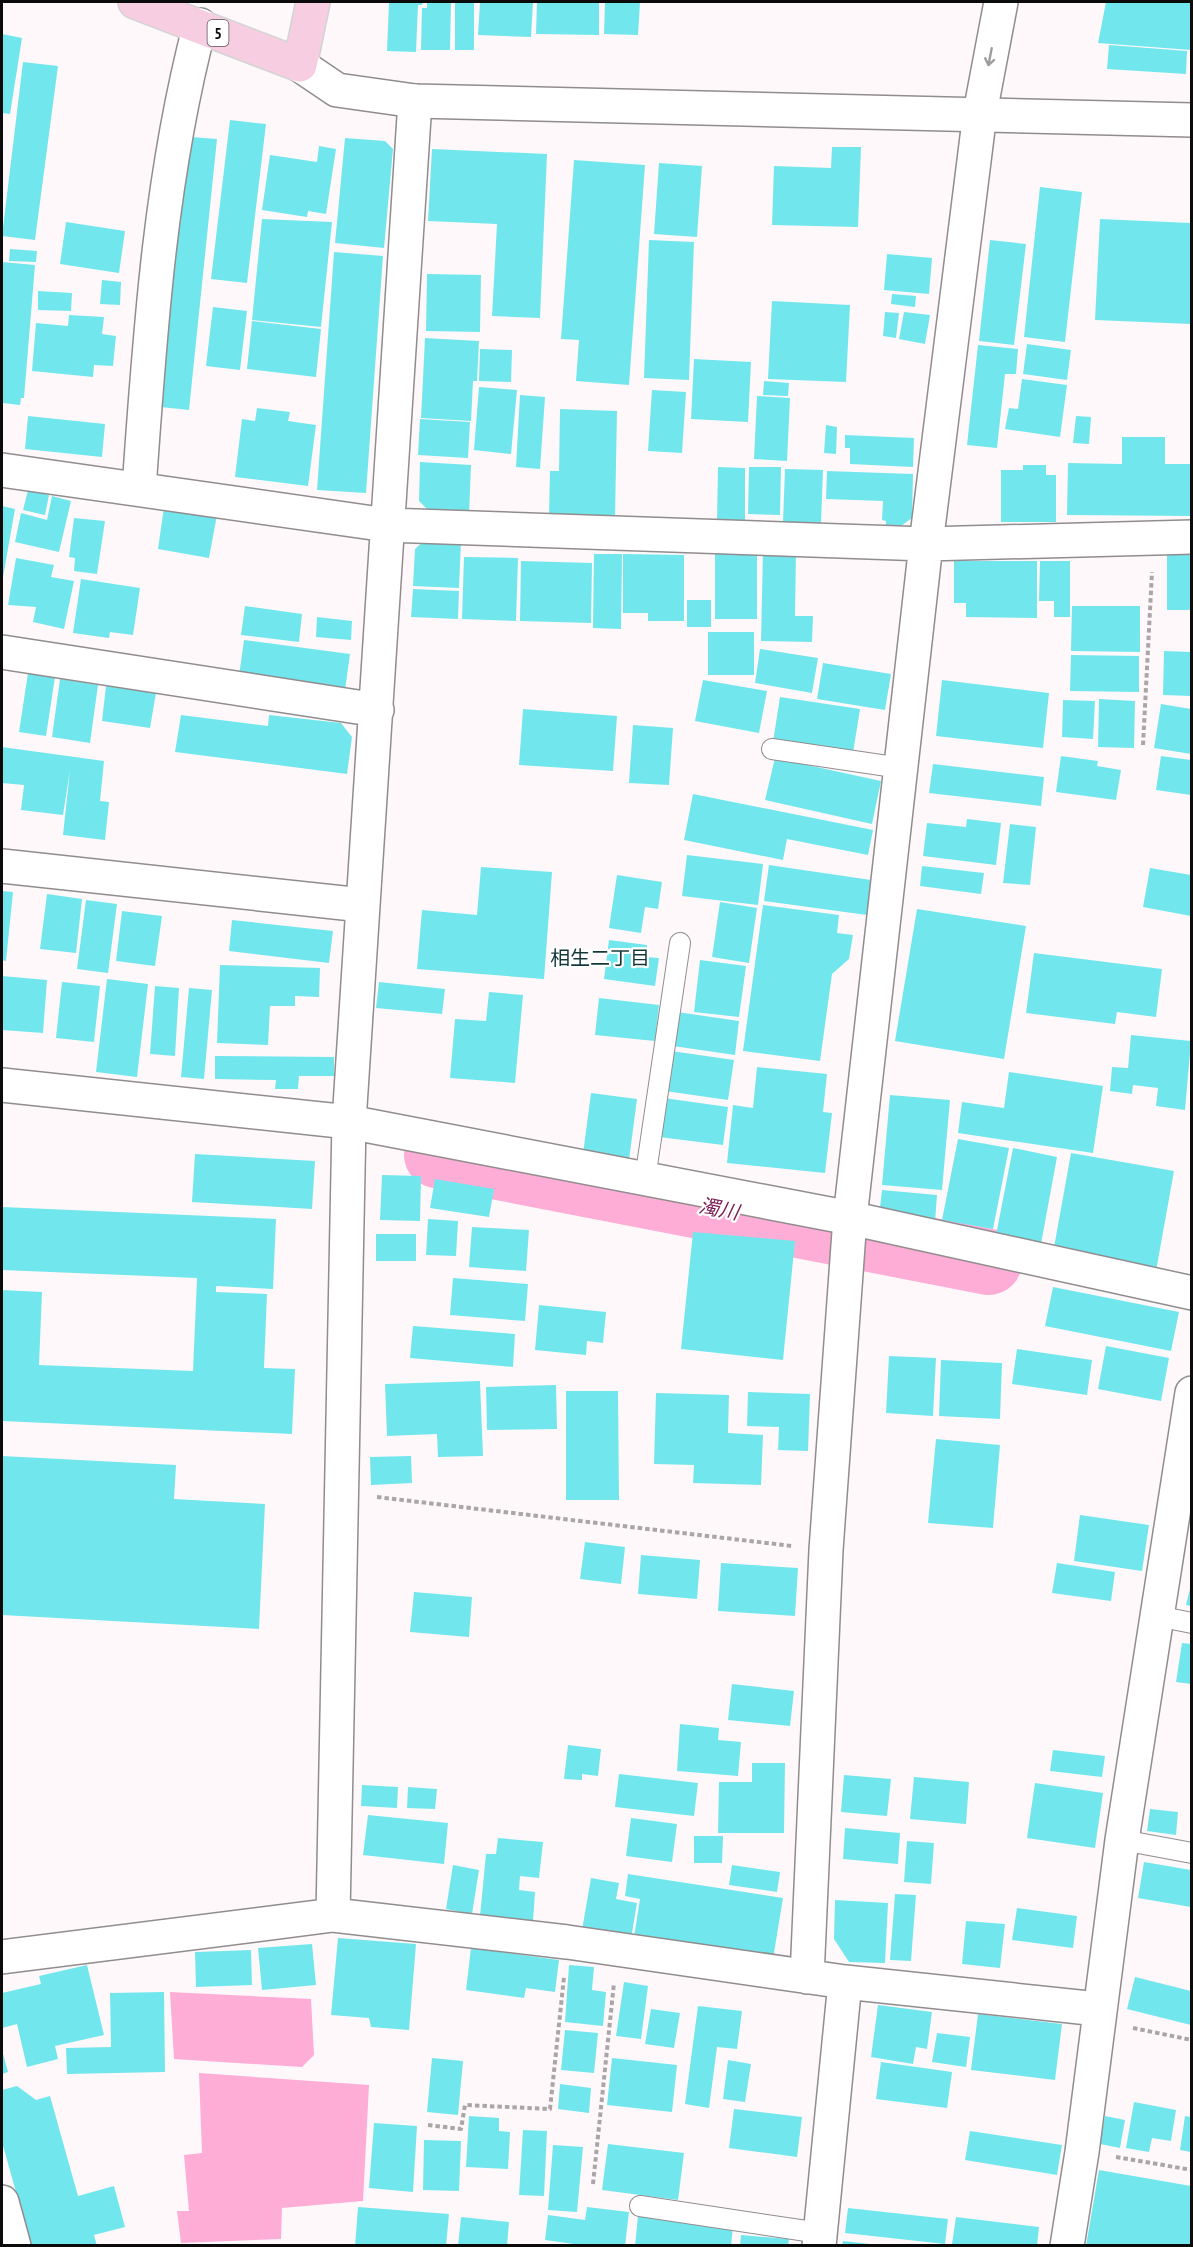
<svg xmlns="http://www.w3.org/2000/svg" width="1193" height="2247" viewBox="0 0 1193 2247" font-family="'PT Sans Narrow','Noto Sans JP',sans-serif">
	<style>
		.water { fill: #feadd6 }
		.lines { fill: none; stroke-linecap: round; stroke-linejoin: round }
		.river { stroke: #feadd6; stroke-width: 66 }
		.building { fill: #71e7ed }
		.service-casing { stroke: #918c8e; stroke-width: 22 }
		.minor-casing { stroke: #918c8e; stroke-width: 36 }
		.tertiary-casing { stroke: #918c8e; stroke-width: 36 }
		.primary-casing { stroke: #d3d3d3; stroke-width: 36 }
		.path { stroke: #aaa6a7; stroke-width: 4; stroke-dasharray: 4.5 3; stroke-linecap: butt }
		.service { stroke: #fff; stroke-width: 20 }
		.minor { stroke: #fff; stroke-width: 33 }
		.tertiary { stroke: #fff; stroke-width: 33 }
		.primary { stroke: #f7cde2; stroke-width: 33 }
		.oneway { stroke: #9e9d9d }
		.labels { text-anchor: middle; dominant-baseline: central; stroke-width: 4.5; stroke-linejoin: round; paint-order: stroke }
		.shield { fill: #fff; stroke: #555454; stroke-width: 1.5 }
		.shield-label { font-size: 16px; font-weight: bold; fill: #0c0b0b }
		.neighbourhood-label { font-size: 20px; fill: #143739; stroke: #fff }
		.water-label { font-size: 20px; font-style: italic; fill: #791e55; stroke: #fff }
	</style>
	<rect width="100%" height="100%" fill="#fef8fa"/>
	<path class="water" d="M170,1992L311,1999L314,2055L302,2067L174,2059Z
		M199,2073L369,2085L363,2201L282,2208L281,2239L181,2243L177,2211H189L184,2155L202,2153Z"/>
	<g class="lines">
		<path class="river" d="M437,1155L989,1262"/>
	</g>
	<path class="building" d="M423,2L422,5H418L416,52L387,51L389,3Z
		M427,2H451L450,50H421L422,8H427Z
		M455,2H474V50H455Z
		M480,2H533L531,37L478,35Z
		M537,2H599V35L536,34Z
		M605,2H640L638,35L604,34Z
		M1106,2H1191V50L1098,43Z
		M2,34L22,38L10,114L2,113Z
		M1109,45L1187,51L1186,74L1107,69Z
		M23,62L58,66L35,240L2,236Z
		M230,120L266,124L247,283L211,279Z
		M178,136L217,139L189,410L151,406Z
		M345,138L385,141L393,149L384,248L335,243Z
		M319,146L336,149L326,214L308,211L307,217L262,210L270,155L317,162Z
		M832,147H861L858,227L772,225L774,166L831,168Z
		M432,149L547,154L540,318L492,316L497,224L428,221Z
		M574,160L645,165L629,385L576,381L579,340L561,339Z
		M659,163L702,166L697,237L654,234Z
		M1040,187L1082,192L1065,342L1024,337Z
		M262,219L332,222L321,327L252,320Z
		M1100,219L1191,223V324L1095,320Z
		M66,222L125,231L119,273L60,264Z
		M649,240L694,242L689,380L644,378Z
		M990,240L1026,244L1014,345L979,341Z
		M10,249L37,251L36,262L9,261Z
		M334,252L383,256L366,493L317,490Z
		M887,254L932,258L929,294L884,290Z
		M2,262L35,265L24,398H21L20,405L2,403Z
		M427,274L481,275L480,332L426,331Z
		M102,280L121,282L120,305L100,304Z
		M38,291L72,293L71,311L38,310Z
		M892,294L916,296L915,307L891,304Z
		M772,301L850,305L846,382L768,379Z
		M213,307L247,311L240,370L206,366Z
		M885,312L899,313L896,338L883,336Z
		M904,312L930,315L925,344L899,339Z
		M69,315L104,317L102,334L116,336L113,366L94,365L93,377L32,371L36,323L68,326Z
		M252,321L321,329L316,377L247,369Z
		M425,338L479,341L477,381H473L471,421L421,418Z
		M1027,344L1071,350L1067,380L1023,374Z
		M978,345L1018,349L1016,374H1005L997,448L967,445Z
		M480,349L512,350L511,382L479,381Z
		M694,359L751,362L748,422L691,419Z
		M1022,379L1067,385L1060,437L1005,429L1009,408L1018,409Z
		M764,381L789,383L788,396L763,395Z
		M479,387L517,390L511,454L474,450Z
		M652,390L686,392L682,453L648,451Z
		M520,395L545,397L540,469L516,467Z
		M757,396L790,398L787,461L754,459Z
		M257,408L290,412L288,421L316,425L308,486L235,477L242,419L255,421Z
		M560,409L617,411L615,518L549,516L550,471H559Z
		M28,416L105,424L102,457L25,449Z
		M1076,416L1091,417L1089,444L1073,443Z
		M420,419L470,422L468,458L418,455Z
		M826,425L837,427L836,454L824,453Z
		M845,435L914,438L913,467L850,464V448H845Z
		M1122,437H1165V464H1191V516L1067,515L1068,463L1122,464Z
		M420,462L471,465L469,515L431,513L419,501Z
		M1023,465H1046V475H1056V522H1001V470H1023Z
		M718,467L745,468V523L717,522Z
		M749,467H781L780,515L748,514Z
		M785,469L823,470L821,523L783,522Z
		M827,471L913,474L912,518L901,526L886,525V521L882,520L883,501L826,499Z
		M28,490L49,495L45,515L23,510Z
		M52,496L71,501L59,552L15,542L21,513L47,520Z
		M2,506L15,509L3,577H2Z
		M164,507L217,515L209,558L158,549Z
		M74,518L105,521L97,574L74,571L75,558L69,557Z
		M425,540L461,541L459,588L413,586L415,549Z
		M763,550L796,551L795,616H813L812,642L761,641Z
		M715,552H757V619H715Z
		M594,554H622L621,629L593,628Z
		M623,554L684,555V621H648V613H623Z
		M1167,555H1191V610H1167Z
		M464,557L518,558L516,621L462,619Z
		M16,558L54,565L51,577L74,581L64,629L33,622L36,607L8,605Z
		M521,561L592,563L591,623L520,621Z
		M954,561H1037V618L966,617V603H954Z
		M1040,561H1070V617H1054V601H1039Z
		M81,579L140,588L133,635L110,632L109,638L73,633Z
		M413,589L459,591L458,619L411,617Z
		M687,600H711V627H687Z
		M245,606L302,614L299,642L241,635Z
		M1072,606H1140V652L1071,651Z
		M317,617L352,621L351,640L316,637Z
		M708,632H754V675H708Z
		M244,640L350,654L345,690L239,676Z
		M760,649L818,658L812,693L755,683Z
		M1164,651L1191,652V696L1163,695Z
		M1071,655L1139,656V692L1070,691Z
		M823,663L891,674L885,710L817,699Z
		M28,673L55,677L46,736L19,732Z
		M60,679L98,685L90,743L52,737Z
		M703,680L767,691L759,733L695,721Z
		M942,680L1049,693L1043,748L936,736Z
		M106,686L156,693L150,728L102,721Z
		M780,697L860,709L853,753L773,742Z
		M1099,699L1135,701L1134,748L1098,747Z
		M1063,700L1095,701L1093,739L1062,737Z
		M1161,704L1191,709V754L1154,748Z
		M523,709L617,716L613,771L519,765Z
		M181,715L268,726L269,715L341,723L352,737L347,774L175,752Z
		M633,725L673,728L669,785L629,783Z
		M2,747L104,761L100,801L109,802L105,840L63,835L70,770L63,815L21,810L24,785L2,783Z
		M1061,756L1098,761L1097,766L1121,770L1116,800L1056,792Z
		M1161,756L1191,760V795L1156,790Z
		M775,758L881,781L872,824L765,800Z
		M933,764L1044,777L1041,806L929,793Z
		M693,794L873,830L868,855L787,839L783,860L684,840Z
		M967,819L1001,823L996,865L923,856L927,823L966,827Z
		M1010,824L1036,827L1030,885L1003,883Z
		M687,855L763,864L758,905L682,896Z
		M769,865L871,880L867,915L764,901Z
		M922,866L984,873L981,894L920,886Z
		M481,867L552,872L544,979L417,969L422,910L477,915Z
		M1150,868L1191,875V916L1143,907Z
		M617,875L662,882L658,909L645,907L641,933L609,928Z
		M2,891L13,892L6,961L2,960Z
		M47,894L82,899L76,953L40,949Z
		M86,900L117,904L108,973L77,969Z
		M720,902L757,908L749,963L712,957Z
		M763,905L839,915L837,933L853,935L849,959L832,974L820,1061L743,1051Z
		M917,909L1026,926L1004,1059L895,1041Z
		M122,911L162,916L155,966L116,961Z
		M232,920L333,931L329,963L229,951Z
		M609,940L647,945L646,957L659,958L655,986L604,979Z
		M1034,953L1162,969L1156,1017L1117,1012L1115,1024L1026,1013Z
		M700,960L746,966L739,1017L694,1012Z
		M220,965L320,968L319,997L295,996V1006H270L268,1045L217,1043Z
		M2,976L47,980L43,1033L2,1030Z
		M107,979L148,984L137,1077L96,1072Z
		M62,982L100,986L94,1042L56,1038Z
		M379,982L445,989L442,1014L376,1008Z
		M155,986L179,988L175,1056L150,1054Z
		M189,988L212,990L204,1079L181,1077Z
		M489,992L523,995L515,1083L450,1078L455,1019L486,1021Z
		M599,998L659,1005L655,1041L595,1035Z
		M677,1012L739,1021L735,1055L673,1046Z
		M1131,1035L1191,1041L1185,1110L1156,1106L1158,1088L1133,1085L1132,1094L1110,1091L1112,1067L1128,1068Z
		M671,1051L734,1060L728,1100L665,1091Z
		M215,1056L334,1057V1076H299L298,1089H275L276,1080L215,1079Z
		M757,1067L827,1074L823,1112L832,1113L825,1173L727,1163L733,1105L753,1108Z
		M1009,1072L1103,1086L1093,1153L958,1133L962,1102L1004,1108Z
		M591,1093L637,1099L629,1160L583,1154Z
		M890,1095L950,1100L942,1190L882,1185Z
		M664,1098L728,1107L723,1145L659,1137Z
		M958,1139L1009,1148L993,1229L942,1220Z
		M1013,1148L1057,1157L1041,1244L996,1235Z
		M1071,1153L1174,1171L1156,1271L1053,1253Z
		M195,1154L315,1161L312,1209L192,1202Z
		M382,1175L421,1176L420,1221L380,1220Z
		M435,1179L494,1189L489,1217L430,1208Z
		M882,1190L937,1195L935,1222L879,1217Z
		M2,1207L276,1219L273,1289L216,1286V1292L267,1294L264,1368L295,1369L292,1434L2,1421V1290L42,1292L39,1365L193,1371L197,1278L2,1270Z
		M428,1219L458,1221L456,1256L426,1255Z
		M472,1227L529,1230L526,1271L469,1267Z
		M693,1232L795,1241L783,1360L681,1349Z
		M376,1234H416V1261H376Z
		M453,1278L528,1284L525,1321L450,1315Z
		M1053,1287L1179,1312L1171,1351L1045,1326Z
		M539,1305L606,1312L603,1343L587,1341L586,1355L535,1350Z
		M413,1326L515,1334L513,1367L410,1358Z
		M1106,1346L1169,1358L1161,1401L1098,1389Z
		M1017,1349L1092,1360L1087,1395L1012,1384Z
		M889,1356L936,1358L933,1416L886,1413Z
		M941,1360L1002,1363L1000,1419L939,1416Z
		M480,1381L483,1456L438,1457L437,1434L387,1436L385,1384Z
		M556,1385L557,1429L487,1430L486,1387Z
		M566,1391H618L619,1500H566Z
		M748,1392L810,1394L808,1451L778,1450L779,1427L747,1426Z
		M656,1393L729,1395L728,1433L763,1435L761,1485L693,1483L694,1465L654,1464Z
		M936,1439L1000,1445L993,1528L928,1523Z
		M2,1456L176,1465L174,1499L265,1504L259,1629L2,1615Z
		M411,1456L412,1483L371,1485L370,1457Z
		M1080,1515L1149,1525L1142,1571L1074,1561Z
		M585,1542L625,1547L621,1584L580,1579Z
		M641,1555L700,1560L697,1599L638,1594Z
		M721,1563L798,1568L795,1616L718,1611Z
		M1057,1563L1115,1572L1111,1601L1052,1593Z
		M1191,1585V1606L1186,1605Z
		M414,1592L472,1597L469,1637L410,1632Z
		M1182,1643L1191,1644V1684L1176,1682Z
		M732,1684L794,1691L790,1726L728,1720Z
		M680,1724L719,1728L718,1740L741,1742L738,1776L677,1771Z
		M568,1745L601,1749L598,1776L582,1774V1780L564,1779Z
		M1053,1750L1105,1756L1102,1777L1050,1771Z
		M752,1763H785L784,1833H718L719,1782H752Z
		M619,1774L698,1783L694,1816L615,1807Z
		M844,1775L891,1779L887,1816L841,1812Z
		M914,1777L969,1782L966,1824L910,1819Z
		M1035,1783L1103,1793L1095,1848L1027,1838Z
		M362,1785L398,1787L397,1808L361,1806Z
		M408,1787L437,1789L435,1809L407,1808Z
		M1150,1809L1178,1812L1176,1835L1147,1831Z
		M368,1815L448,1823L444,1864L363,1855Z
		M631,1818L677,1824L672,1862L626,1856Z
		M845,1828L900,1833L898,1864L843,1859Z
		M694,1836H723L722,1863H694Z
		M498,1838L543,1842L539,1878L520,1876L519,1890L535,1892L533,1921L480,1916L486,1854H496Z
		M907,1841L934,1843L931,1884L904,1882Z
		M1144,1862L1191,1870V1907L1138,1898Z
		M453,1865L479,1870L472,1914L446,1909Z
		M732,1865L780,1872L777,1892L729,1885Z
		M628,1874L783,1898L773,1959L634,1937L640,1899L625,1896Z
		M591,1878L619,1883L616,1899L637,1903L631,1939L582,1930Z
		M895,1894L916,1895L911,1961L890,1960Z
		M835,1900L888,1903L885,1963L849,1962L834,1939Z
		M1017,1908L1077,1916L1073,1948L1012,1940Z
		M966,1921L1005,1924L1000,1968L962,1964Z
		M338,1938L416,1944L409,2030L371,2027L369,2018L331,2015Z
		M312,1944L316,1985L262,1990L258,1948Z
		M471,1948L559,1960L555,1992L526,1988L524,1998L466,1990Z
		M251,1950L252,1985L196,1987L195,1952Z
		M87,1965L104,2035L55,2046L58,2059L27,2067L17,2024L2,2028V1993L41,1984L39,1976Z
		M569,1965L594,1967L592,1990L606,1992L603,2026L565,2022Z
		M1135,1977L1191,1991V2025L1127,2009Z
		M624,1982L648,1986L641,2039L616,2036Z
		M164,1992L165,2072L67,2074L66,2048L111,2047L110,1993Z
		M878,2005L932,2012L927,2049L916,2047L913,2064L871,2057Z
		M698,2006L742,2011L737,2049L717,2047L709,2108L685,2104Z
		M651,2009L680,2013L674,2048L645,2044Z
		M978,2014L1062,2024L1055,2080L971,2070Z
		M565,2030L598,2033L594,2073L561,2070Z
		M937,2033L970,2037L966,2067L932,2062Z
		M2,2050L8,2072L2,2074Z
		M432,2058L463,2061L458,2115L427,2112Z
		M612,2058L677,2065L672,2112L607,2105Z
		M728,2060L751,2064L745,2102L723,2099Z
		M881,2062L952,2072L947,2108L876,2099Z
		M560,2084L591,2088L589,2113L558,2109Z
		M17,2086L36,2100L50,2096L78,2196L114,2186L125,2227L94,2235L97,2246H31L2,2142V2090Z
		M1134,2102L1176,2110L1171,2141L1152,2138L1149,2152L1126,2148Z
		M734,2109L802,2117L797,2157L729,2148Z
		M469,2116L499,2118V2131L510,2132L508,2169L466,2167Z
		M1105,2116L1125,2120L1120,2148L1100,2144Z
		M1185,2116L1191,2117V2152L1180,2150Z
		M374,2123L417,2126L413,2192L369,2188Z
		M523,2130L547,2131L544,2196L519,2195Z
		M970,2131L1062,2145L1057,2175L965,2160Z
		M424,2140L461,2141L459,2191L423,2190Z
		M608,2144L684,2153L678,2200L602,2190Z
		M553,2145L583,2147L577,2212L548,2210Z
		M1099,2170L1191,2186V2246H1086Z
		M358,2207L449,2214L446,2246H355Z
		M587,2207L629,2212L625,2246H588L545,2240L548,2215L585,2220Z
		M848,2208L948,2219L945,2244L845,2233Z
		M638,2216L733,2227L731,2246H635Z
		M461,2217L509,2222L507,2246H458Z
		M956,2217L1039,2227L1037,2246L952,2244Z
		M741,2235L789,2239L788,2246H740Z
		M843,2241L870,2244V2246H842Z"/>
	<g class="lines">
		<defs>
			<path id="service" d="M772,749L901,768
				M645,1179L680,943
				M1157,1616L1192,1623
				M1122,1840L1192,1853
				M640,2206L820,2233"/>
			<path id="minor" d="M2,470L387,525L926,544L1192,537
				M139,489C150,333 160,177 200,25
				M2,652L377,710
				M2,866L362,905
				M2,1085L349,1122L850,1218L1192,1293
				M333,1915L349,1122L415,101
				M2,1957L333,1915L567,1942L845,1982L1098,2009
				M807,1977L826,1550L850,1218L926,544L980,113L1001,2
				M2,2202L14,2246
				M819,2246L845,1982
				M1067,2246L1082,2152L1122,1840L1192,1393"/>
			<path id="tertiary" d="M300,65L337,90L415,101L1192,120"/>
			<path id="primary" d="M135,2L300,65L313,2"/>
		</defs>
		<use href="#service" class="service-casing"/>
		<use href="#minor" class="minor-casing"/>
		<use href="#tertiary" class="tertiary-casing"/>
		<use href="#primary" class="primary-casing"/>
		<path class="path" d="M1143,745L1152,572
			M377,1497L792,1546
			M1133,2028L1192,2040
			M428,2125L461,2129L465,2105L550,2109L564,1977
			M1116,2157L1192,2170
			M593,2184L614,1983"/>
		<use href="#service" class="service"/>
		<use href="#minor" class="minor"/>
		<use href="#tertiary" class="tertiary"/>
		<use href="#primary" class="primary"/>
	</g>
	<defs><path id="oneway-shaft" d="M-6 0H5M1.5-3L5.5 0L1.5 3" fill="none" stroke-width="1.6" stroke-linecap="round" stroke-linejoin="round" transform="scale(1.5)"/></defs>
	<use class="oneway" href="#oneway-shaft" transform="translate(990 57) rotate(101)"/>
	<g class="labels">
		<rect class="shield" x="207.5" y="20" width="21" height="26" rx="4.5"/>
		<g class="shield-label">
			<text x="218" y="33">5</text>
		</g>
		<g class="neighbourhood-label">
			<text x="600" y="958">相生二丁目</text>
		</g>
		<g class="water-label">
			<text transform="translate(719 1209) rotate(11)">濁川</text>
		</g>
	</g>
	<rect width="1193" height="2247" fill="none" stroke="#0c0b0b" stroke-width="6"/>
</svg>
